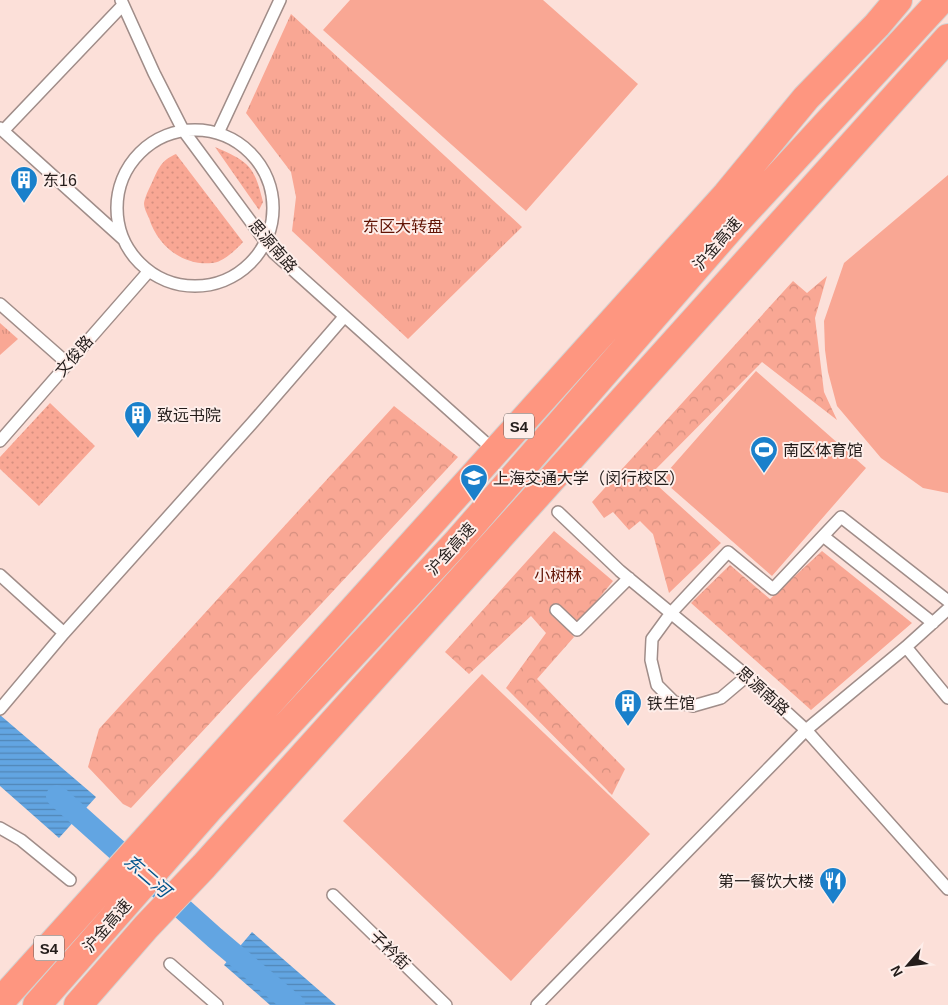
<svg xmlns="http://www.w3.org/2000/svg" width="948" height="1005" viewBox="0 0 948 1005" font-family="Helvetica,'Noto Sans SC',sans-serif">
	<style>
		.built { fill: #fce0d9 }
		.grass { fill: url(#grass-dots) }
		.forest { fill: url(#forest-crowns) }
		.park { fill: url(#park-tufts) }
		.pitch { fill: #f9a794 }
		.water { fill: url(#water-rules) }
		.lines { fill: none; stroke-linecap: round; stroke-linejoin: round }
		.canal { stroke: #62a5e2; stroke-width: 22 }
		.lane-casing { stroke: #a08d89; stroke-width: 14 }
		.highway-casing { stroke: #d3d2d1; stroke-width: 30 }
		.lane { stroke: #fff; stroke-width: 11 }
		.highway { stroke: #fe9680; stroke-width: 28 }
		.labels { text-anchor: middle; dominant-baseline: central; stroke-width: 4; stroke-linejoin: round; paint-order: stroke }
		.shield { fill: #feeeea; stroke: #655c59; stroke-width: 1 }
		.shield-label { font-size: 15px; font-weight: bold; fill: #241d1b }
		.poi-label { font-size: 16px; fill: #241d1b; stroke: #feeeea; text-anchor: start }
		.park-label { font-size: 16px; fill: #611304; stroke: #feeeea }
		.street-label { font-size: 16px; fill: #241d1b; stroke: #feeeea }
		.water-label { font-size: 18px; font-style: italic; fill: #03558d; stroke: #feeeea }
	</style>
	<defs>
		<pattern id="grass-dots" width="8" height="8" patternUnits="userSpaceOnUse" patternTransform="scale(1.25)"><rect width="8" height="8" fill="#f9a794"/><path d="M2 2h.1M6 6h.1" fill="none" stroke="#d58f7f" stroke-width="1.8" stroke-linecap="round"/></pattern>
		<pattern id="forest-crowns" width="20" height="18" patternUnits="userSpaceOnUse" patternTransform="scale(1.25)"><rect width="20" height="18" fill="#f9a794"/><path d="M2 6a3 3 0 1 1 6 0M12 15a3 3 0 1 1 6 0" fill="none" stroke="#d58f7f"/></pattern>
		<pattern id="park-tufts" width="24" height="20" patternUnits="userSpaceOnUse" patternTransform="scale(1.25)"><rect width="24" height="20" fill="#f9a794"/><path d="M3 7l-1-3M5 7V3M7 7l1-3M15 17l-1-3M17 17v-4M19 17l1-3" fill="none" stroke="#d58f7f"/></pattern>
		<pattern id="water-rules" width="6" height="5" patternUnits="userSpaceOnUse" patternTransform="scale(1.25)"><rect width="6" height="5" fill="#62a5e2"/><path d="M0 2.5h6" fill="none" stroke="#5186b6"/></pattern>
	</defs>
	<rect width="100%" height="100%" fill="#feeeea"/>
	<path class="built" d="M0,0H948V1005H0Z"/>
	<path class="grass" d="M215,147C249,162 254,165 263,202L259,210Z
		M176,154L243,242C237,249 222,263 212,263C182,266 157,245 149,218C147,214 144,208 144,203C145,196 151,185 154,178C160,165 163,160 176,154Z
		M50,403L95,446L39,506L0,469V457Z"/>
	<path class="forest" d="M827,276L815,318L824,392L837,420L762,362L648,477L721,543L669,593L653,534L640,521L629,530L613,512L604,518L592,502L793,281L807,293Z
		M394,406L458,457L131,808L123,804L88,767L99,729Z
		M554,531L613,581L578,624L555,606L550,609L574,637L537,679L625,769L612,795L506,688L546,633L531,616L469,674L445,652Z
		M822,551L912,623L811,710L691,603L730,565L770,599Z"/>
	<path class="park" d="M291,14L522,227L408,339L292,231L296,197L291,172L246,113Z
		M0,323L18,339L0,355Z"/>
	<path class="pitch" d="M350,0H543L638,84L526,211L323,30Z
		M948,175V493L923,488L881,458L837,406L828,372L825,350L824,321L844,263Z
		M756,371L866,468L772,576L661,479Z
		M482,674L650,834L511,981L343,821Z"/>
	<path class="water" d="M0,715L96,797L59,838L0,786Z
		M252,932L336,1005H270L224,965Z"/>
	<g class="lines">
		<path class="canal" d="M57,796L215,938L294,1005"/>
		<defs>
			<path id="lane" d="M121,0L154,73L183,130L274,253L487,444
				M0,128L123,239
				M117 208a78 78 0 1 1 156 0a78 78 0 1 1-156 0Z
				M3,131L123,5
				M218,133L280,0
				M0,304L67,363
				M0,441L149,271
				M558,512L620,571L747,676L806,730L948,889
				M0,575L64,633L253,422L344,317
				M556,610L577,630L629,578
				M933,623L823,536L841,517L948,601
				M906,647L948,698
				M747,676L721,698L693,706L674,702L657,685L651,660L652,639L671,613L728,552L773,589L823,536
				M0,709L64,633
				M0,828L21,840L70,880
				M333,895L446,1005
				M170,964L217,1005
				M537,1005L806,730L906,647L948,609"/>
			<path id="highway" d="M0,1002L727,194L806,98L877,25L898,0
				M37,1005L209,809L458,541L735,223L941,0
				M78,1005L146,927L204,866L948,38"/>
		</defs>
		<use href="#lane" class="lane-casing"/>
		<use href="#highway" class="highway-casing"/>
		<use href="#lane" class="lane"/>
		<use href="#highway" class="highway"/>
	</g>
	<defs>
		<symbol id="building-pin" viewBox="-11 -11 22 30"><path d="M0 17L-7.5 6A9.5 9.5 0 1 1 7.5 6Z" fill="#1a80cb" stroke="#feeeea"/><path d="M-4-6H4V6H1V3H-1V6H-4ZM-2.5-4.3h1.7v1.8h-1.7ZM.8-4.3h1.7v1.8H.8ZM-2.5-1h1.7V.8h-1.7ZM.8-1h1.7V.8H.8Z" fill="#fff"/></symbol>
		<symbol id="stadium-pin" viewBox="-11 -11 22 30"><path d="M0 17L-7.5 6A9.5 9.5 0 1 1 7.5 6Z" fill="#1a80cb" stroke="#feeeea"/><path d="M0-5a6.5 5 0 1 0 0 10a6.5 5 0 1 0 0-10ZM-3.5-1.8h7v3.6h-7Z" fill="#fff"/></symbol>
		<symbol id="university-pin" viewBox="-11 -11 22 30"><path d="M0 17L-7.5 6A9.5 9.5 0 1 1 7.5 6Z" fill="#1a80cb" stroke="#feeeea"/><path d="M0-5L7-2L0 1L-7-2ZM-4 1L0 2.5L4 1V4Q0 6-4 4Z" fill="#fff"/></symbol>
		<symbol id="restaurant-pin" viewBox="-11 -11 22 30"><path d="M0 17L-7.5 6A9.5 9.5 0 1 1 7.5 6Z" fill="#1a80cb" stroke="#feeeea"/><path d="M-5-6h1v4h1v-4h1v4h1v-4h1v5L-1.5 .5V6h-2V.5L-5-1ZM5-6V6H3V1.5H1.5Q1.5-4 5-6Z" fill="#fff"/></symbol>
	</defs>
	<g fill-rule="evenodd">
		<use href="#building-pin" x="8" y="164" width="32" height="43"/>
		<use href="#building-pin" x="122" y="399" width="32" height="43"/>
		<use href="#stadium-pin" x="748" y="434" width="32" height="43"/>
		<use href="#university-pin" x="458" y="462" width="32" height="43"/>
		<use href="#building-pin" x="612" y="687" width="32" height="43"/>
		<use href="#restaurant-pin" x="817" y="865" width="32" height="43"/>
	</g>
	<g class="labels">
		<g class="shield">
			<rect x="504" y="413.5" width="30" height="25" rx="4"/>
			<rect x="34" y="935.5" width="30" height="25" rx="4"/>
		</g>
		<g class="shield-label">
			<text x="519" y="426">S4</text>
			<text x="49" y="948">S4</text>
		</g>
		<g class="poi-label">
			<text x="43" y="180">东16</text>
			<text x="157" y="415">致远书院</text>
			<text x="783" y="450">南区体育馆</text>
			<text x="493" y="478">上海交通大学（闵行校区）</text>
			<text x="647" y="703">铁生馆</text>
			<text x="814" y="881" text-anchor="end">第一餐饮大楼</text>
		</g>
		<g class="park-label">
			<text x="403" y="226">东区大转盘</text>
			<text x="558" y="575">小树林</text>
		</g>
		<g class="street-label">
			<text transform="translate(717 244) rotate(-49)">沪金高速</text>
			<text transform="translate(273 246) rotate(49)">思源南路</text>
			<text transform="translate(74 356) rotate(-49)">文俊路</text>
			<text transform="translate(451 549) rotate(-48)">沪金高速</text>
			<text transform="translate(763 691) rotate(42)">思源南路</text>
			<text transform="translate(107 926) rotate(-49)">沪金高速</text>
			<text transform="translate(390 950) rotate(44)">子衿街</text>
		</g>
		<g class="water-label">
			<text transform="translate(147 876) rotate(41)">东二河</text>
		</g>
	</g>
	<g transform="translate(908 965) rotate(242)" stroke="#feeeea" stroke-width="4" paint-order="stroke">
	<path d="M0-4L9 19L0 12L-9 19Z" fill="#241d1b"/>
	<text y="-8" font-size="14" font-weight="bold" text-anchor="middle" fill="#241d1b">N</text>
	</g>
</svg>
